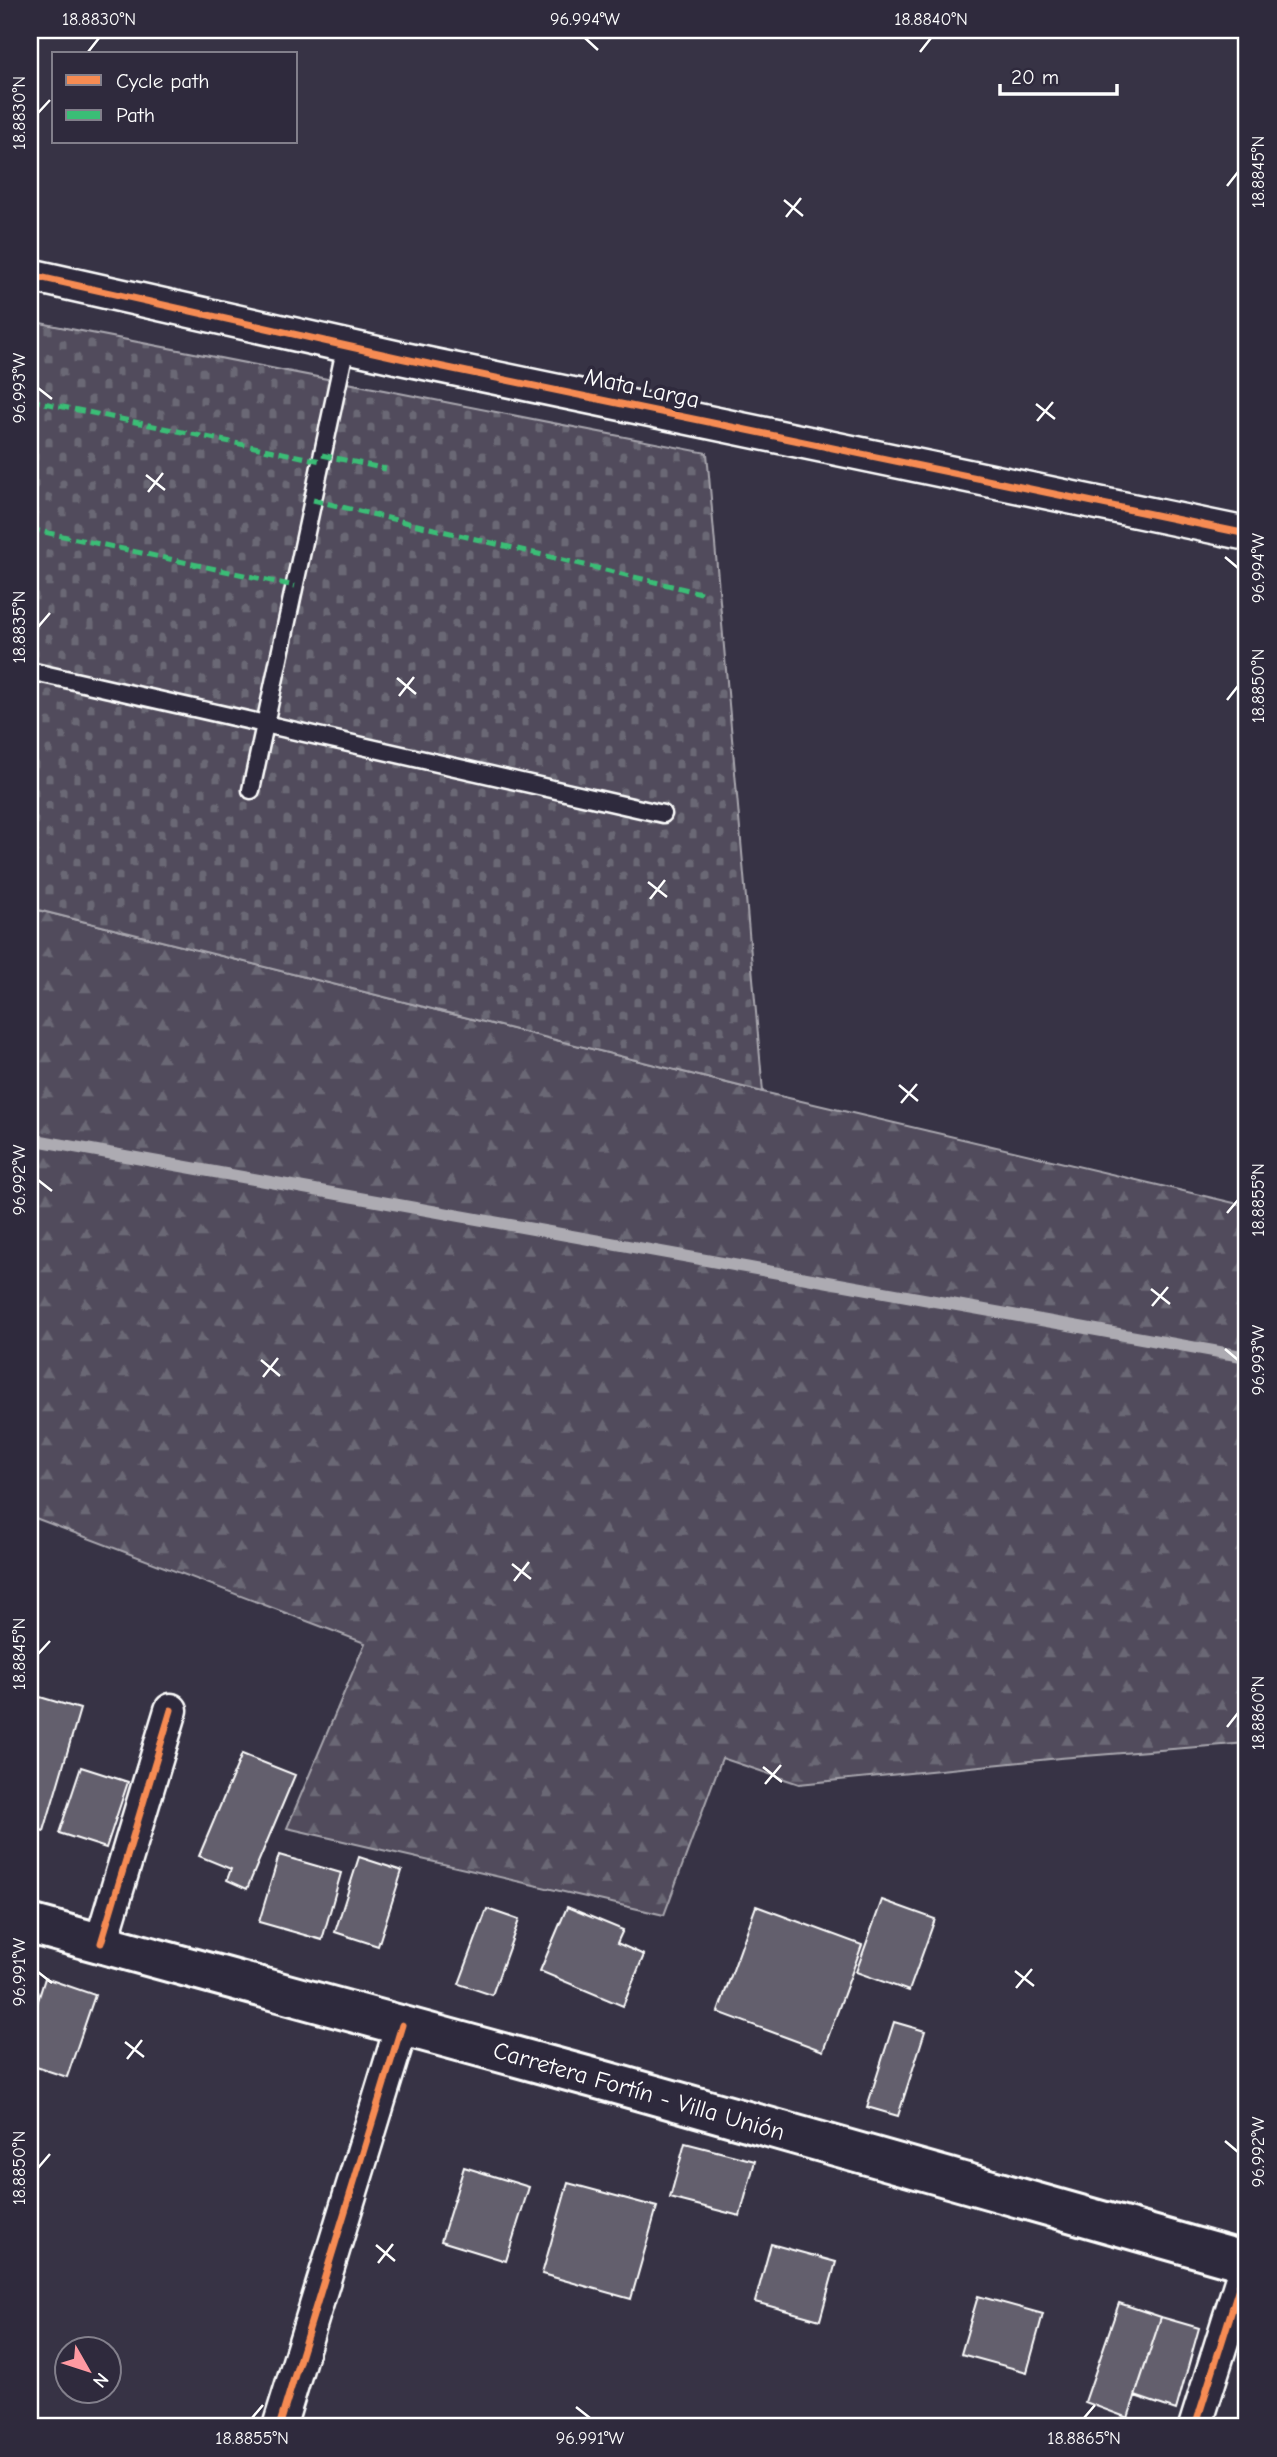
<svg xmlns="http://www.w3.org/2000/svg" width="1277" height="2457" viewBox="0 0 1277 2457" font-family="'Comic Neue',sans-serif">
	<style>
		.forest { fill: url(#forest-firs); stroke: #a8a6ae; stroke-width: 2 }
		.cemetery { fill: url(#cemetery-stones); stroke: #a8a6ae; stroke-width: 2 }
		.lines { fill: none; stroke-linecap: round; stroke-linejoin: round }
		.stream { stroke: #adabb2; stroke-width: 12 }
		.building { fill: #635f6d; stroke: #fff; stroke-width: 2 }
		.lane-casing { stroke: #fff; stroke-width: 21 }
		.street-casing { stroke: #fff; stroke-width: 37 }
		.secondary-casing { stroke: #fff; stroke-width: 44 }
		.lane { stroke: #2f2a3d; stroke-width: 16 }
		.street { stroke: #2f2a3d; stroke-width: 32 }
		.secondary { stroke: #2f2a3d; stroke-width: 38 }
		.quiet { stroke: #3abd76; stroke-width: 5; stroke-dasharray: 10 5; stroke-linecap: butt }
		.cycleway-casing { stroke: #2f2a3d; stroke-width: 11 }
		.cycleway { stroke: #f68b52; stroke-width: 7 }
		.ticks { fill: none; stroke: #fff; stroke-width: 2.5 }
		.labels { text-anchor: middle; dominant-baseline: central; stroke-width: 7; stroke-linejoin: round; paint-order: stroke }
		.street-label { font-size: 24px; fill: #fff; stroke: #2f2a3d }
		.neatline { fill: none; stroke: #fff; stroke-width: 2.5 }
		.ticks-label { font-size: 18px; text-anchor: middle; fill: #fff }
	</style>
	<defs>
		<pattern id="forest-firs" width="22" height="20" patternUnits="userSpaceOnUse" patternTransform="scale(1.75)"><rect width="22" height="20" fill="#514c5c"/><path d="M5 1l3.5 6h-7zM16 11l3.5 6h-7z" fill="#6b6774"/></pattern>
		<pattern id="cemetery-stones" width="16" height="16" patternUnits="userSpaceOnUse" patternTransform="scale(1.75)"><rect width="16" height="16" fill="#514c5c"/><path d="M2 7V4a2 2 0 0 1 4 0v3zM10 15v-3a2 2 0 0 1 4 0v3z" fill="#6b6774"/></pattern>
	</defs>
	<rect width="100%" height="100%" fill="#373345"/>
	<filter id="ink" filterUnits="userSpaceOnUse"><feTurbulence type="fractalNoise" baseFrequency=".0143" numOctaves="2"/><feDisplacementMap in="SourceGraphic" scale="14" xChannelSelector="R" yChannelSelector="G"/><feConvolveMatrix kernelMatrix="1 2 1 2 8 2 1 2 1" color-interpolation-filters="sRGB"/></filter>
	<g filter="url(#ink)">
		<path class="forest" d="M30,908L763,1092L1247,1206V1743L1060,1758L799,1784L722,1758L664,1915L287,1828L365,1643L30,1516Z"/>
		<path class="cemetery" d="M30,321L707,453L763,1092L30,908Z"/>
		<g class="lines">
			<path class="stream" d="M30,1139L1247,1357"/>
		</g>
		<path class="building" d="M30,1694L80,1709L44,1831L30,1827Z
			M242,1754L295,1775L247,1889L227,1880L231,1869L199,1856Z
			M81,1767L128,1782L106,1848L59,1833Z
			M279,1855L341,1873L322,1940L259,1922Z
			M359,1857L402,1871L378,1946L335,1932Z
			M882,1900L935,1919L909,1991L856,1972Z
			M756,1906L862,1945L823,2051L718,2012Z
			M567,1907L623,1930L617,1943L644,1955L623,2006L540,1971Z
			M487,1909L519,1920L492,1995L459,1984Z
			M45,1978L95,1995L67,2077L30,2065V2026Z
			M894,2022L925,2031L898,2116L867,2107Z
			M685,2143L755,2161L740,2216L670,2198Z
			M464,2167L529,2187L506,2261L441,2241Z
			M568,2183L657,2207L631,2299L542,2274Z
			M771,2244L836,2262L820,2320L755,2302Z
			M978,2296L1043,2314L1027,2372L961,2354Z
			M1119,2303L1161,2317L1128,2418L1085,2402Z
			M1161,2317L1199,2328L1176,2410L1135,2396Z"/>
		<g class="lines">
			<defs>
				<path id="lane" d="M30,671L663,814
					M251,790L346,345"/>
				<path id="street" d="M30,275L400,358L1247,534
					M101,1943L171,1710
					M279,2427L402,2025
					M1195,2427L1247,2262"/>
				<path id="secondary" d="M30,1924L605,2081L1247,2262"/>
			</defs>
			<use href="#lane" class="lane-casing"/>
			<use href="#street" class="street-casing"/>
			<use href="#secondary" class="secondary-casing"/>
			<use href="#lane" class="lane"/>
			<use href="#street" class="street"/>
			<use href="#secondary" class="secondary"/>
			<path class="quiet" d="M30,400L321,461
				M322,455L386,469
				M313,500L701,593
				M30,529L295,586"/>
			<defs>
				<path id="cycleway" d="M30,275L400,358L1247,534
					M101,1943L171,1710
					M279,2427L402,2025
					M1195,2427L1247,2262"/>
			</defs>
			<use href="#cycleway" class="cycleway-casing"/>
			<use href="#cycleway" class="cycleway"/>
		</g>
	</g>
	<path class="ticks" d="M585,38L598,50M88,52L99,38M920,52L931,38M38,113L50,100M1227,186L1238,172M784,200L803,216M786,217L801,198M38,388L52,399M1036,404L1055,419M1037,421L1053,402M146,475L165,490M148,492L163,473M1225,557L1238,568M38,627L50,613M397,678L416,694M399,696L414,677M1227,700L1238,686M648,882L667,897M650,899L665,880M899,1085L918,1101M901,1103L917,1084M38,1180L52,1191M1227,1213L1238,1200M1151,1289L1170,1304M1152,1306L1168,1287M1225,1349L1238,1360M261,1360L280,1376M263,1377L278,1358M512,1564L531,1579M514,1581L529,1562M38,1654L50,1641M1227,1727L1238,1713M763,1767L782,1782M765,1784L781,1765M1015,1971L1034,1986M38,1972L52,1983M1016,1988L1032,1969M125,2042L144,2057M127,2059L142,2040M1225,2141L1238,2152M38,2168L50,2154M376,2245L395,2261M378,2263L393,2244M576,2407L590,2418M252,2418L263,2405M1084,2418L1095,2405"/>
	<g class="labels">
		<g class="street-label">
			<text transform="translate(642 388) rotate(12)">Mata Larga</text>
			<text transform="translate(639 2091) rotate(16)">Carretera Fortín - Villa Unión</text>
		</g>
	</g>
	<rect width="1277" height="2457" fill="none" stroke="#2f2a3d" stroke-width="77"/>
	<rect x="52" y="52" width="245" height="91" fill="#2f2a3d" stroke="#827f8b" stroke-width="2"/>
	<rect x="66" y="75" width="35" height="10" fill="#f68b52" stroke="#827f8b" stroke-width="2"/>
	<text x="116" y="88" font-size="21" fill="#ffffff">Cycle path</text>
	<rect x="66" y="110" width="35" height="10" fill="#3abd76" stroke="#827f8b" stroke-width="2"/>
	<text x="116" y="122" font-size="21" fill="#ffffff">Path</text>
	<g transform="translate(88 2370) rotate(129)"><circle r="33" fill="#2f2a3d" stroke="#827f8b" stroke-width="2"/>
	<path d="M0-5L12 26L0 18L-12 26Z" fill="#ff9aa2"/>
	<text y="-10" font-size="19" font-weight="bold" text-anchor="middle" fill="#ffffff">N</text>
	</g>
	<path d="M1000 84v10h117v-10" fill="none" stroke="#ffffff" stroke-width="3.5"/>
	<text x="1011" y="84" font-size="21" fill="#ffffff" stroke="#2f2a3d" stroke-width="5" paint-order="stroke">20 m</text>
	<rect x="38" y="38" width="1200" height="2380" class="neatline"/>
	<g class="ticks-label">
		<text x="99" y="25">18.8830°N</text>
		<text x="585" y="25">96.994°W</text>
		<text x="931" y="25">18.8840°N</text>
		<text transform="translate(19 113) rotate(-90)" y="6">18.8830°N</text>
		<text transform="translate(1258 172) rotate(-90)" y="6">18.8845°N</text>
		<text transform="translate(19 388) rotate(-90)" y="6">96.993°W</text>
		<text transform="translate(1258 568) rotate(-90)" y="6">96.994°W</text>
		<text transform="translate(19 627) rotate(-90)" y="6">18.8835°N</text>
		<text transform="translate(1258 686) rotate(-90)" y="6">18.8850°N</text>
		<text transform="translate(19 1180) rotate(-90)" y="6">96.992°W</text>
		<text transform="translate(1258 1200) rotate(-90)" y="6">18.8855°N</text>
		<text transform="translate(1258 1360) rotate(-90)" y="6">96.993°W</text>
		<text transform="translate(19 1654) rotate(-90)" y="6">18.8845°N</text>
		<text transform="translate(1258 1713) rotate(-90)" y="6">18.8860°N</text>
		<text transform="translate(19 1972) rotate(-90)" y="6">96.991°W</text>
		<text transform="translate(1258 2152) rotate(-90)" y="6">96.992°W</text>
		<text transform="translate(19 2168) rotate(-90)" y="6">18.8850°N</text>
		<text x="252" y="2444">18.8855°N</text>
		<text x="590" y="2444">96.991°W</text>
		<text x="1084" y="2444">18.8865°N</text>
	</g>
</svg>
